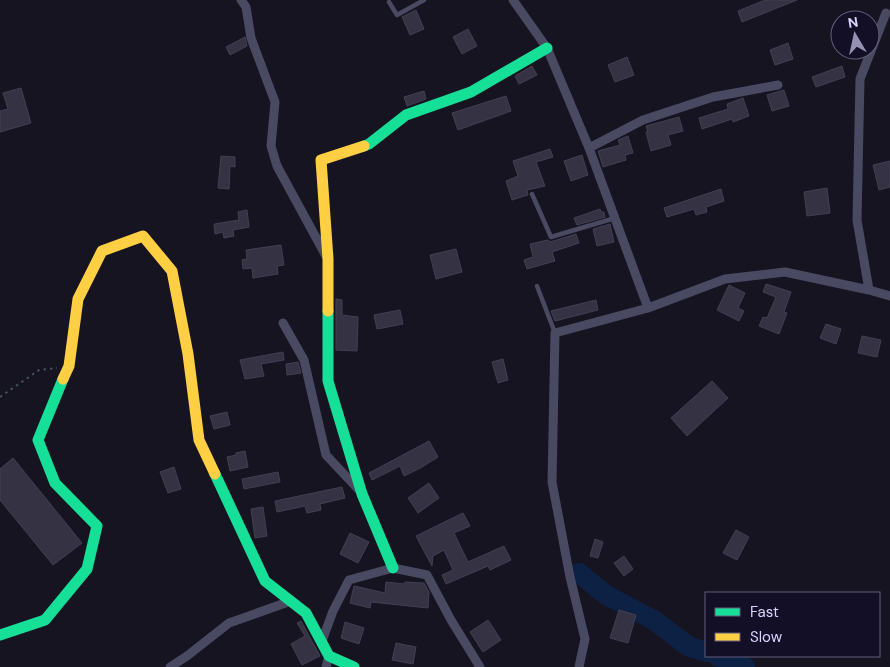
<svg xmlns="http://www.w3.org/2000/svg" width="890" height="667" viewBox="0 0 890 667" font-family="'DM Sans',sans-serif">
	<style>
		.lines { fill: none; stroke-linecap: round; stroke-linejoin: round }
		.river { stroke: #0d2144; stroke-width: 20 }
		.building { fill: #343243; stroke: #433f54 }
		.path { stroke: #44505f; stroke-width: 2; stroke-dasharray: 2.5 4; stroke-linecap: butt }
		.lane { stroke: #4a4962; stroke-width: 4.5 }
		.street { stroke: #4a4962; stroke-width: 9 }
		.fast { stroke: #16e098; stroke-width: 11 }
		.slow { stroke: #ffcf43; stroke-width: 11 }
	</style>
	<rect width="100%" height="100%" fill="#161421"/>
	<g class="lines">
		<path class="river" d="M579,573L606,595L654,620L688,646L706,652
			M717,656L745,667"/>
	</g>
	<path class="building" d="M765,0H797L742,22L738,11Z
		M416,10L424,29L410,35L402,17Z
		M468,29L477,46L462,54L453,37Z
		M245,37L247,46L230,55L226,47Z
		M788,43L793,59L775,65L770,50Z
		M627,57L634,75L615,82L608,65Z
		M532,66L537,75L519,84L515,76Z
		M842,66L845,77L816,87L812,77Z
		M21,88L31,123L0,132V111L8,109L3,93Z
		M784,90L789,106L772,111L767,95Z
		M424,91L426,99L407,106L404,97Z
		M506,96L511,111L458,130L452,113Z
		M743,98L749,116L733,122L732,119L702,129L699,118L728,109L727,104Z
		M679,117L683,131L668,135L671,145L651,151L646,132H648L646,126Z
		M628,136L633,153L625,155L626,160L603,167L598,151L620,145L618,140Z
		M550,149L553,157L536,162L545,186L527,190L528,195L512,200L506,181L518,176L513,161Z
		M582,155L588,175L571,181L564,161Z
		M221,156L235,157V167L230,166L229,189L218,188Z
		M890,161V187L879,190L873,165Z
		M827,188L830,213L807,216L804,192Z
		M721,189L724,201L706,207L707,212L696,215L694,209L667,217L664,208Z
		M600,209L601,212H604L605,217L577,225L574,218Z
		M247,210L249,227L233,230L234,236L224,238L223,232L215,234L214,224L239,220L238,212Z
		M610,224L614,242L597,246L593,229Z
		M576,234L579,243L552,252L555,261L527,269L524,260L533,257L530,244L548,240L550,242Z
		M281,245L284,265L277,266L278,274L253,278L252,268L243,269L242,260L247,259L246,250Z
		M456,249L462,272L436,279L430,255Z
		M766,284L791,292L784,312L787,313L779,334L759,326L763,317L767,318L776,297L763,292Z
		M729,285L745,293L738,308L744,311L739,321L717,310Z
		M336,299L342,300V315L358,317L357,351L336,350Z
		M596,300L598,310L555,321L551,311Z
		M400,310L403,324L377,329L374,315Z
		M826,324L841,329L836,344L820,338Z
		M862,336L881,340L877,357L858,353Z
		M283,352L284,360L261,364L264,376L245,379L240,360Z
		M503,359L508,380L498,383L492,362Z
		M298,362L301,373L287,375L286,364Z
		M712,381L728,398L687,436L671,418Z
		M227,412L230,425L214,429L210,416Z
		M429,441L438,457L422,467L404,476L400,466L372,480L369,473Z
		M245,451L248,467L230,471L227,457L236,455V453Z
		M13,458L82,543L53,565L0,500V469Z
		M174,467L181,489L168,493L160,472Z
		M278,472L280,482L244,489L242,479Z
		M429,483L439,498L418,513L408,498Z
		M342,487L345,498L320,504L321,510L307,513L305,506L277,512L275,501Z
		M263,507L267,536L255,538L251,509Z
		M463,513L470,526L454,533L468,562L504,546L511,560L490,570L488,566L446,584L442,575L453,570L444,550L433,556V555L432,566L416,536Z
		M736,530L749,537L737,560L723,553Z
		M350,533L369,542L358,563L340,554Z
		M595,539L603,542L598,558L590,556Z
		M624,556L633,569L624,576L614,563Z
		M386,582L405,584V582L424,583L429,592L428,608L371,602L370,608L350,603L354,586L385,593Z
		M619,610L636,615L628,643L610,638Z
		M488,620L501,640L483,652L470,632Z
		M301,621L320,656L302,665L291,644L305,636L297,623Z
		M345,622L364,628L359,644L341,638Z
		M396,643L416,647L413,664L392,660Z"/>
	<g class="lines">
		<path class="path" d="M0,397L39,370L57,368"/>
		<path class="lane" d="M389,2L397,15L424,0
			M532,194L551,237L615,218
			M537,286L555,333"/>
		<path class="street" d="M241,0L246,7L251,38L275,102L271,146L277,166L326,256
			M513,0L547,48L589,148L648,308L725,279L785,272L869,290L890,296
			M589,148L643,120L713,97L778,85
			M869,290L857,220L860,79L886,13
			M283,323L304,360L326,455L359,490
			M322,641L333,611L349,580L393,568L427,575L451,620L480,667
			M170,667L187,656L229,623L291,601
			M326,667L329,656
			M579,667L585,639L570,577L552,482L555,333L648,308"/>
		<path class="fast" d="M364,146L369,144L406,115L471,92L547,48
			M328,311V381L362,494L393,568
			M215,474L265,581L306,613L329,656L354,667
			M0,635L45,620L87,569L97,526L55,483L38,440L63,379"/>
		<path class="slow" d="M328,311V259L321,160L364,146
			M63,379L69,366L78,299L102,251L143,236L172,271L188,354L199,440L215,474"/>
	</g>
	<rect x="705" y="592" width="175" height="65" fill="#130f26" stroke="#625e7d"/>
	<rect x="715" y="608" width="25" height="8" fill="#16e098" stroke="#625e7d"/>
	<text x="750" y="617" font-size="15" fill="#d9d4ff">Fast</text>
	<rect x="715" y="633" width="25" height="8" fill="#ffcf43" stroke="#625e7d"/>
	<text x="750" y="642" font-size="15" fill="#d9d4ff">Slow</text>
	<g transform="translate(855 35) rotate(351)"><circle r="24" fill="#130f26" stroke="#625e7d"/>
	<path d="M0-4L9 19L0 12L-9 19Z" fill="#9591b1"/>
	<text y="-8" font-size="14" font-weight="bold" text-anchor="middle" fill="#d9d4ff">N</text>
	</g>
</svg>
